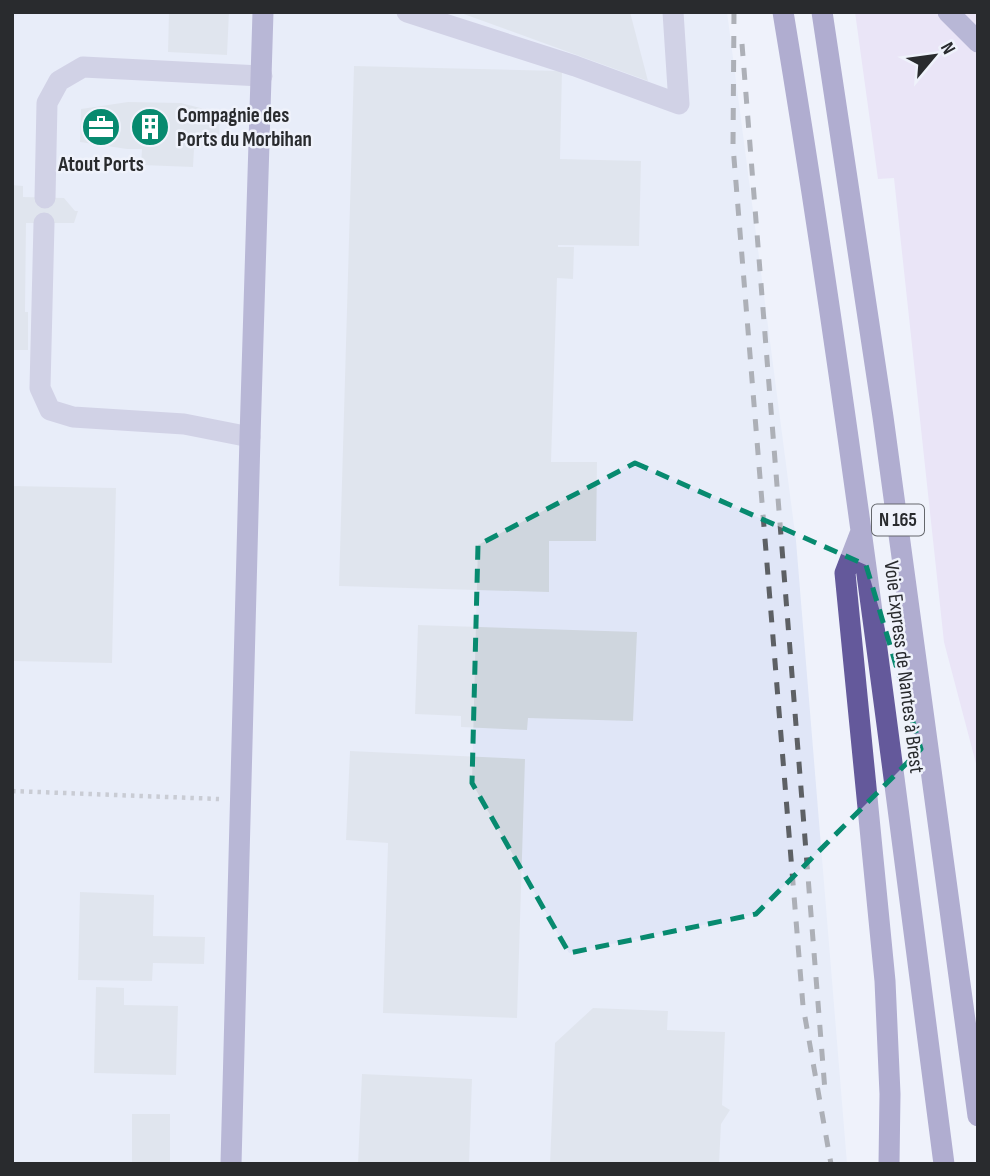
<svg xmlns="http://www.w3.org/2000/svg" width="990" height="1176" viewBox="0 0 990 1176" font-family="'Sofia Sans Condensed',sans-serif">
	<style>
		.built { fill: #e0e6f7 }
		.green { fill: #e4d4f2 }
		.building { fill: #cfd6de }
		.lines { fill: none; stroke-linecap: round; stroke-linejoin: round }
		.path { stroke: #9c9ea5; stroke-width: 4.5; stroke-dasharray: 3.5 5; stroke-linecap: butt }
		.minor { stroke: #aeabcc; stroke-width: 21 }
		.major { stroke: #776fa9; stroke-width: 21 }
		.highway { stroke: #64599b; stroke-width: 21 }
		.rail { stroke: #5d6064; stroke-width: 5; stroke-dasharray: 12 12; stroke-linecap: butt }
		.marked { fill: none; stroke: #078a6f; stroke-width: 5; stroke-dasharray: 14 9; stroke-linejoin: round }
		.labels { text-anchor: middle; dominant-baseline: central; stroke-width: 5; stroke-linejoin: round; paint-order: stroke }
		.shield { fill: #eff2fb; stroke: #64676c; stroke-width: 2 }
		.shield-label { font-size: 19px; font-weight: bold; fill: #292b2e }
		.poi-label { font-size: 21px; font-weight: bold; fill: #292b2e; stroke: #eff2fb; text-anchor: start }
		.street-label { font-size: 21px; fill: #292b2e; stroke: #eff2fb }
	</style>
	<rect width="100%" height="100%" fill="#eff2fb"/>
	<path class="built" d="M12,12H727L796,541L847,1164H12Z"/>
	<path class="green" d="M855,12H978V771L944,642L894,178L878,179Z"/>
	<path class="building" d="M169,12H229L227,55L168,52Z
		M630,12L648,81L461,13V12Z
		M354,66L562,71L560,159L641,161L639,246L558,245V247H574L573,279L557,278L551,462H597L596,541H549V592L339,586Z
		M128,102L181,103L220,113L219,144L194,149L193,167L141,165L142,149H127L80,142L81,109Z
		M12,185L23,186V197L64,198L75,211H78L74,223H26L25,312H28V350H12Z
		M12,486L116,488L112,663L12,661Z
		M418,625L637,632L633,721L528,718L527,730L461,727V716L415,714Z
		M350,751L525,759L517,1018L383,1013L388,843L346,840Z
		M80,892L154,895L153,936L205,937L204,964L153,963L152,981L78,980Z
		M96,987L124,988V1005L178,1006L176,1075L94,1073Z
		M593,1008L668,1011L667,1030L725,1032L722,1105L730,1110L721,1124L719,1164H550L555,1043Z
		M362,1074L472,1079L469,1164H358Z
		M132,1114H170V1164H132Z"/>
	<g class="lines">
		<path class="path" d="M12,791L219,799"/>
		<path class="minor" d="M407,12L575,66L679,104L673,12
			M45,198L47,103L59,81L83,67L262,76
			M44,223L40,388L50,410L73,417L184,424L250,437"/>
		<path class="major" d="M948,12L978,42
			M231,1164L250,437L263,12"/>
		<path class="highway" d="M783,12C847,395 894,779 944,1164
			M822,12L883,417L978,1116
			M860,534L845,573L885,981L890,1094L889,1164"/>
		<path class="rail" d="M734,12L733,146L803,1006L831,1164
			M742,44L825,1091"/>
	</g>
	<path d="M0 0H990V1176H0ZM635,463L866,565L921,749L756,914L569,953L472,783L478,545Z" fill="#eff2fb" fill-opacity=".55" fill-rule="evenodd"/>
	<path class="marked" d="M635,463L866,565L921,749L756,914L569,953L472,783L478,545Z"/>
	<defs>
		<symbol id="office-disc" viewBox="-11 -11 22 22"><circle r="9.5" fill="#078a6f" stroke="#eff2fb"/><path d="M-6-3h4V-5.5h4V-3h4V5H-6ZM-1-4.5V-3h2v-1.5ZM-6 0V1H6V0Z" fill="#fff"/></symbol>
		<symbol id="building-disc" viewBox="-11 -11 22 22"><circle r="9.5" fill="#078a6f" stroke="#eff2fb"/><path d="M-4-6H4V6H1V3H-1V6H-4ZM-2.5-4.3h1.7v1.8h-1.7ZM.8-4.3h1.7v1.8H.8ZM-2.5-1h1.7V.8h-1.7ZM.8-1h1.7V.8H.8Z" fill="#fff"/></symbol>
	</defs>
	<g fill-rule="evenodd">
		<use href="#office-disc" x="79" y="105" width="44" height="44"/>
		<use href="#building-disc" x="128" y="105" width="44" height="44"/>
	</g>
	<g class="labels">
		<rect class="shield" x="872" y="504.5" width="52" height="31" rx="5"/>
		<g class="shield-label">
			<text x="898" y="520">N 165</text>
		</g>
		<g class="poi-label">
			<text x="177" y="115">Compagnie des<tspan x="177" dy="24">Ports du Morbihan</tspan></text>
			<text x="101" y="164" text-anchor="middle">Atout Ports</text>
		</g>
		<g class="street-label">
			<text transform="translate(904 667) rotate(83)">Voie Express de Nantes à Brest</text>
		</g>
	</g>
	<rect width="990" height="1176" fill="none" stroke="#292b2e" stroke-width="28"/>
	<g transform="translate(934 56) rotate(61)" stroke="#eff2fb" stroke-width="5" paint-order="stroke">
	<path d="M0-5L12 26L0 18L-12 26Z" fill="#292b2e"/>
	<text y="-10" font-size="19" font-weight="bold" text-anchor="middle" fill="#292b2e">N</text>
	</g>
</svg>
